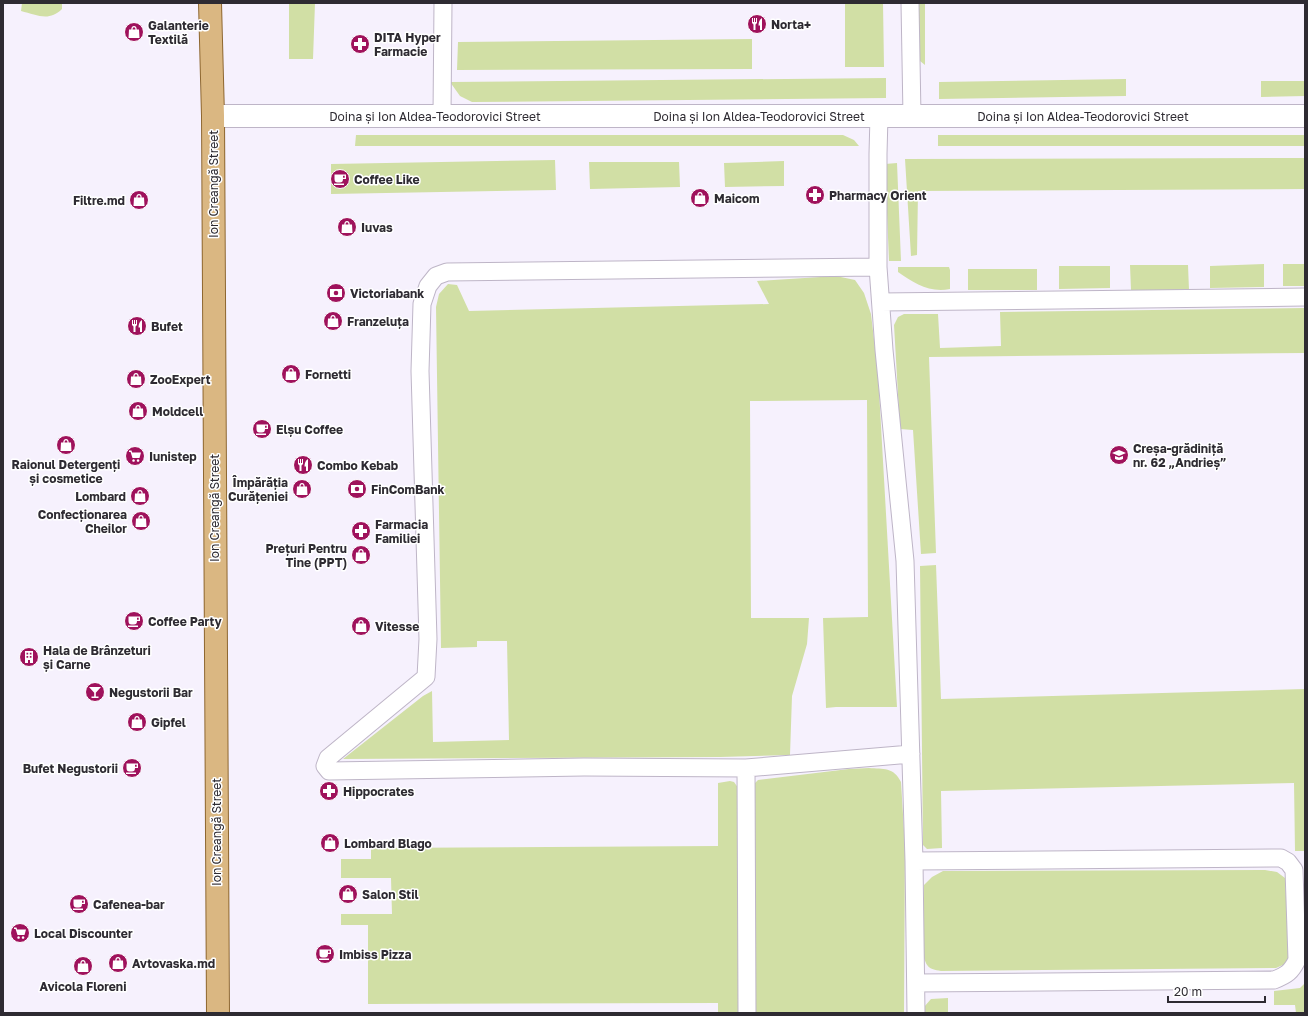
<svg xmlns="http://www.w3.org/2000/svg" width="1308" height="1016" viewBox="0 0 1308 1016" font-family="'Golos Text',sans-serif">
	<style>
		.green { fill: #d1dfa5 }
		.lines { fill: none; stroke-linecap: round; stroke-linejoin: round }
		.lane-casing { stroke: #beb5c7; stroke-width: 19 }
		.street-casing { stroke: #beb5c7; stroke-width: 24 }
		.primary-casing { stroke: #8e6730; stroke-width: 24 }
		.lane { stroke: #fff; stroke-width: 17 }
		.street { stroke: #fff; stroke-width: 22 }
		.primary { stroke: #dab782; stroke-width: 22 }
		.labels { text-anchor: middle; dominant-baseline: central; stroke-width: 3; stroke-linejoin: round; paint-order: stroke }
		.poi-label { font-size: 12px; font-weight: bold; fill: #2e2b32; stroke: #fff; text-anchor: start }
		.street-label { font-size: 12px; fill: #2e2b32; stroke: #fff }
	</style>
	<rect width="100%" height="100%" fill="#f6f1fd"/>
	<path class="green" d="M22,3H62V9C49,22 37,15 21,11Z
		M289,3H315L313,59H289Z
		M845,3H883L884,67H845Z
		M917,3H925V65L920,61L917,52Z
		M752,39V69L457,70L458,42Z
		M886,78V98L472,102L460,96L450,82Z
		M1126,79V96L939,99V82Z
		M1261,81H1305V96L1261,97Z
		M356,135H843L854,140L859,146H355Z
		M938,135H1305V146H938Z
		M1305,158V189L918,191L917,255L911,256L905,159Z
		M555,160L556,190L331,194V164Z
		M784,161V186L725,187L724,163Z
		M589,162H679L680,187L590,189Z
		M897,163L901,261H889L885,164Z
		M1264,264V287L1210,288V266Z
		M1283,264H1305V286H1283Z
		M1130,265H1188L1189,290H1131Z
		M1059,266H1110V288L1059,289Z
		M898,267H949L950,270V289C929,293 914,283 898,272Z
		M968,269H1037V290H968Z
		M836,276L855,280L864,293L871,314L878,373L897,707H836L826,708L823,618L868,617L867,400L750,401L751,618H809L807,644L792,696L790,755L720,757L343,759L423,696L432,691L433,742L509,740L507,641H477V647L441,648L436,307L439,294L448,284L457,285L469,311L769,304L757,281Z
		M1305,308V353L929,357L936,553L921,554L913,430L900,429L894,325L898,317L904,314H938L940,348L1001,346L1000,312Z
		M936,565L941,699L1305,689V851H1295L1294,783L941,791L942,848L927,849L923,845L920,566Z
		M869,768C883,769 894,767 901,782L905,847L904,1013H755L753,787L755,783L758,780L849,769Z
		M730,781L734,782L739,789L741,1013H718V1003L368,1004V925H341V914H392L391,878H341V859H371V848L718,846V783Z
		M1265,870L1277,872L1285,878L1289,956L1285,964L1276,968L941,971C928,969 927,967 923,955L924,885L932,877L943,871Z
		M1305,983V1013H1296L1295,1005H1274V991L1300,988Z
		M948,998V1013H924V1007L931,999Z"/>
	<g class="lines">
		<defs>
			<path id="lane" d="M910,3L912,116
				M442,115L443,3
				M879,116L878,154V267L884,350L905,561L914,861L916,1013
				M878,267L447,272L436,276L428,286L422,304L420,371L428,639L426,677L328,758L325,766L329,771L584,767L746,768L911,754
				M881,302L1305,297
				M746,768L747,1013
				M914,861L1281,858L1288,862L1294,870L1297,960C1291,972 1287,975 1274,980L916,983"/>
			<path id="street" d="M213,116H1305"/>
			<path id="primary" d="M210,3L213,116L218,1013"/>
		</defs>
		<use href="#lane" class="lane-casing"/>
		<use href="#street" class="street-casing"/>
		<use href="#primary" class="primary-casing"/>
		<use href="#lane" class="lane"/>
		<use href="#street" class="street"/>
		<use href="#primary" class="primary"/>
	</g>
	<defs>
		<symbol id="restaurant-disc" viewBox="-11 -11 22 22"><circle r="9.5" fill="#9f125c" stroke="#fff"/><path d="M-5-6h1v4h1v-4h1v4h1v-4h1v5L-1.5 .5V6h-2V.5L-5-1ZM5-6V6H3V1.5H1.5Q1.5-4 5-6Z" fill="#fff"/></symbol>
		<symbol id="shop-disc" viewBox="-11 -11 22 22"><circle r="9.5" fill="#9f125c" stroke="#fff"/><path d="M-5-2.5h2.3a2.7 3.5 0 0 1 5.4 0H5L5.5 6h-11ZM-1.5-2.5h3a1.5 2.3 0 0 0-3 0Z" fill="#fff"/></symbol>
		<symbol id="pharmacy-disc" viewBox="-11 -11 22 22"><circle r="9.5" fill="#9f125c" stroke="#fff"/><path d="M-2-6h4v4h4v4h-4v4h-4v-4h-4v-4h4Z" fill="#fff"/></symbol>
		<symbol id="cafe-disc" viewBox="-11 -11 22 22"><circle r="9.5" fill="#9f125c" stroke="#fff"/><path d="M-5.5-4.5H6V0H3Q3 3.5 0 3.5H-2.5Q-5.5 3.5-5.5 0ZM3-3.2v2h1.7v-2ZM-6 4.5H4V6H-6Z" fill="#fff"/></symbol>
		<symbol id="bank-disc" viewBox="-11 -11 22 22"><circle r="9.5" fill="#9f125c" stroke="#fff"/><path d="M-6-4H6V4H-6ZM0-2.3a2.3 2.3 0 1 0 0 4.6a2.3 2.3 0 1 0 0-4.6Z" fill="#fff"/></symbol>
		<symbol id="school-disc" viewBox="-11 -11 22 22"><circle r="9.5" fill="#9f125c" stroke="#fff"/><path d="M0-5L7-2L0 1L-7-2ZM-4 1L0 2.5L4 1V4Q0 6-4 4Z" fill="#fff"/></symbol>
		<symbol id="supermarket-disc" viewBox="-11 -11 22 22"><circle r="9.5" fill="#9f125c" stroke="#fff"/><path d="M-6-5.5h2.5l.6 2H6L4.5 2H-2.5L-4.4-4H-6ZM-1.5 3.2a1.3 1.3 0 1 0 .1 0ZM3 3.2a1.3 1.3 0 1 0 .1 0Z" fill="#fff"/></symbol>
		<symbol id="building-disc" viewBox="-11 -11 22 22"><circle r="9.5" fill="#9f125c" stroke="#fff"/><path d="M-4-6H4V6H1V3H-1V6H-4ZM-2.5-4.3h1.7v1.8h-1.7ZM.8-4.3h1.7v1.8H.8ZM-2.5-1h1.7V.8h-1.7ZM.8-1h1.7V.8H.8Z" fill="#fff"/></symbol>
		<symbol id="bar-disc" viewBox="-11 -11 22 22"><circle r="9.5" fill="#9f125c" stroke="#fff"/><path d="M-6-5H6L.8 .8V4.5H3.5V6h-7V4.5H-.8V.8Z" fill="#fff"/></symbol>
	</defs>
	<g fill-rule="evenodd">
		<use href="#restaurant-disc" x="746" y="13" width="22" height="22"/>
		<use href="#shop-disc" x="123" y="21" width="22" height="22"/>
		<use href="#pharmacy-disc" x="349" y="33" width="22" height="22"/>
		<use href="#cafe-disc" x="329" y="168" width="22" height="22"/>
		<use href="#pharmacy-disc" x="804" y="184" width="22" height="22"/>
		<use href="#shop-disc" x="689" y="187" width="22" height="22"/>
		<use href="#shop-disc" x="128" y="189" width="22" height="22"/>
		<use href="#shop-disc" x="336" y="216" width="22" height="22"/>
		<use href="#bank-disc" x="325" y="282" width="22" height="22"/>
		<use href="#shop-disc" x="322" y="310" width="22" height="22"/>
		<use href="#restaurant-disc" x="126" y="315" width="22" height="22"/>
		<use href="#shop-disc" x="280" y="363" width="22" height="22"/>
		<use href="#shop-disc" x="125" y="368" width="22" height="22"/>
		<use href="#shop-disc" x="127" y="400" width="22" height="22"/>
		<use href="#cafe-disc" x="251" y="418" width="22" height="22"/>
		<use href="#shop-disc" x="55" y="434" width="22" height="22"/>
		<use href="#school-disc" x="1108" y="444" width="22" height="22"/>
		<use href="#supermarket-disc" x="124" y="445" width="22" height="22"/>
		<use href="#restaurant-disc" x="292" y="454" width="22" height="22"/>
		<use href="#shop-disc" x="291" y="478" width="22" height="22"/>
		<use href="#bank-disc" x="346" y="478" width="22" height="22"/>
		<use href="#shop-disc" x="129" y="485" width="22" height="22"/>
		<use href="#shop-disc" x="130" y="510" width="22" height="22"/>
		<use href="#pharmacy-disc" x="350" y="520" width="22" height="22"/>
		<use href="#shop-disc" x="350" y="544" width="22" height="22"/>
		<use href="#cafe-disc" x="123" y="610" width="22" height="22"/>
		<use href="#shop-disc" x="350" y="615" width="22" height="22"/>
		<use href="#building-disc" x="18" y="646" width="22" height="22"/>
		<use href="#bar-disc" x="84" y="681" width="22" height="22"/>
		<use href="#shop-disc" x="126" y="711" width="22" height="22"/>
		<use href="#cafe-disc" x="121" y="757" width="22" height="22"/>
		<use href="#pharmacy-disc" x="318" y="780" width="22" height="22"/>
		<use href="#shop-disc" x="319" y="832" width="22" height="22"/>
		<use href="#shop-disc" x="337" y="883" width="22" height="22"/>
		<use href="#cafe-disc" x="68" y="893" width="22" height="22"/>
		<use href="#supermarket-disc" x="9" y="922" width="22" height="22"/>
		<use href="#cafe-disc" x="314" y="943" width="22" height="22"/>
		<use href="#shop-disc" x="107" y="952" width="22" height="22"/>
		<use href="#shop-disc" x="72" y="955" width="22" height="22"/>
	</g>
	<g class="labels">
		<g class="poi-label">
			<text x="771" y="24">Norta+</text>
			<text x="148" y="25">Galanterie<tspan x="148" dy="14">Textilă</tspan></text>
			<text x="374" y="37">DITA Hyper<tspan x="374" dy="14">Farmacie</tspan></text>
			<text x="354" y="179">Coffee Like</text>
			<text x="829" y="195">Pharmacy Orient</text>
			<text x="714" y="198">Maicom</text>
			<text x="125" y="200" text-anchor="end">Filtre.md</text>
			<text x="361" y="227">Iuvas</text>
			<text x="350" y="293">Victoriabank</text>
			<text x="347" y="321">Franzeluța</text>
			<text x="151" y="326">Bufet</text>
			<text x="305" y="374">Fornetti</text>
			<text x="150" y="379">ZooExpert</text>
			<text x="152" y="411">Moldcell</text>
			<text x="276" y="429">Elșu Coffee</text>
			<text x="1133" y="448">Creșa-grădiniță<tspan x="1133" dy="14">nr. 62 „Andrieș”</tspan></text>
			<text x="149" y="456">Iunistep</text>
			<text x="66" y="464" text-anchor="middle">Raionul Detergenți<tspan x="66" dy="14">și cosmetice</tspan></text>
			<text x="317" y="465">Combo Kebab</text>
			<text x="288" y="482" text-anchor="end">Împărăția<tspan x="288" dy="14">Curățeniei</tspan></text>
			<text x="371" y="489">FinComBank</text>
			<text x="126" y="496" text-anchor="end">Lombard</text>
			<text x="127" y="514" text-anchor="end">Confecționarea<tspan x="127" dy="14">Cheilor</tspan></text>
			<text x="375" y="524">Farmacia<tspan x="375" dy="14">Familiei</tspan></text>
			<text x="347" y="548" text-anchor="end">Prețuri Pentru<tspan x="347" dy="14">Tine (PPT)</tspan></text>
			<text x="148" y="621">Coffee Party</text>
			<text x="375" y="626">Vitesse</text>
			<text x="43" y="650">Hala de Brânzeturi<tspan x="43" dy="14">și Carne</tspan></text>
			<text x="109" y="692">Negustorii Bar</text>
			<text x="151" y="722">Gipfel</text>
			<text x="118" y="768" text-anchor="end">Bufet Negustorii</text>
			<text x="343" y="791">Hippocrates</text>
			<text x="344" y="843">Lombard Blago</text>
			<text x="362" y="894">Salon Stil</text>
			<text x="93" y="904">Cafenea-bar</text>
			<text x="34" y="933">Local Discounter</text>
			<text x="339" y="954">Imbiss Pizza</text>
			<text x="132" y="963">Avtovaska.md</text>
			<text x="83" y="986" text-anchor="middle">Avicola Floreni</text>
		</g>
		<g class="street-label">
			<text x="435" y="116">Doina și Ion Aldea-Teodorovici Street</text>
			<text x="759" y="116">Doina și Ion Aldea-Teodorovici Street</text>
			<text x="1083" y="116">Doina și Ion Aldea-Teodorovici Street</text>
			<text transform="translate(213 184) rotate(-90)">Ion Creangă Street</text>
			<text transform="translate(214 508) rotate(-90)">Ion Creangă Street</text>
			<text transform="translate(216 832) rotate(-90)">Ion Creangă Street</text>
		</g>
	</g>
	<rect width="1308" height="1016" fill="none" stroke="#2e2b32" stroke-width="8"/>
	<path d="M1168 996v6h97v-6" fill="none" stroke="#2e2b32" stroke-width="2"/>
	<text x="1174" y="996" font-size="12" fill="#2e2b32" stroke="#ffffff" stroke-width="3" paint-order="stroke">20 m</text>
</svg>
